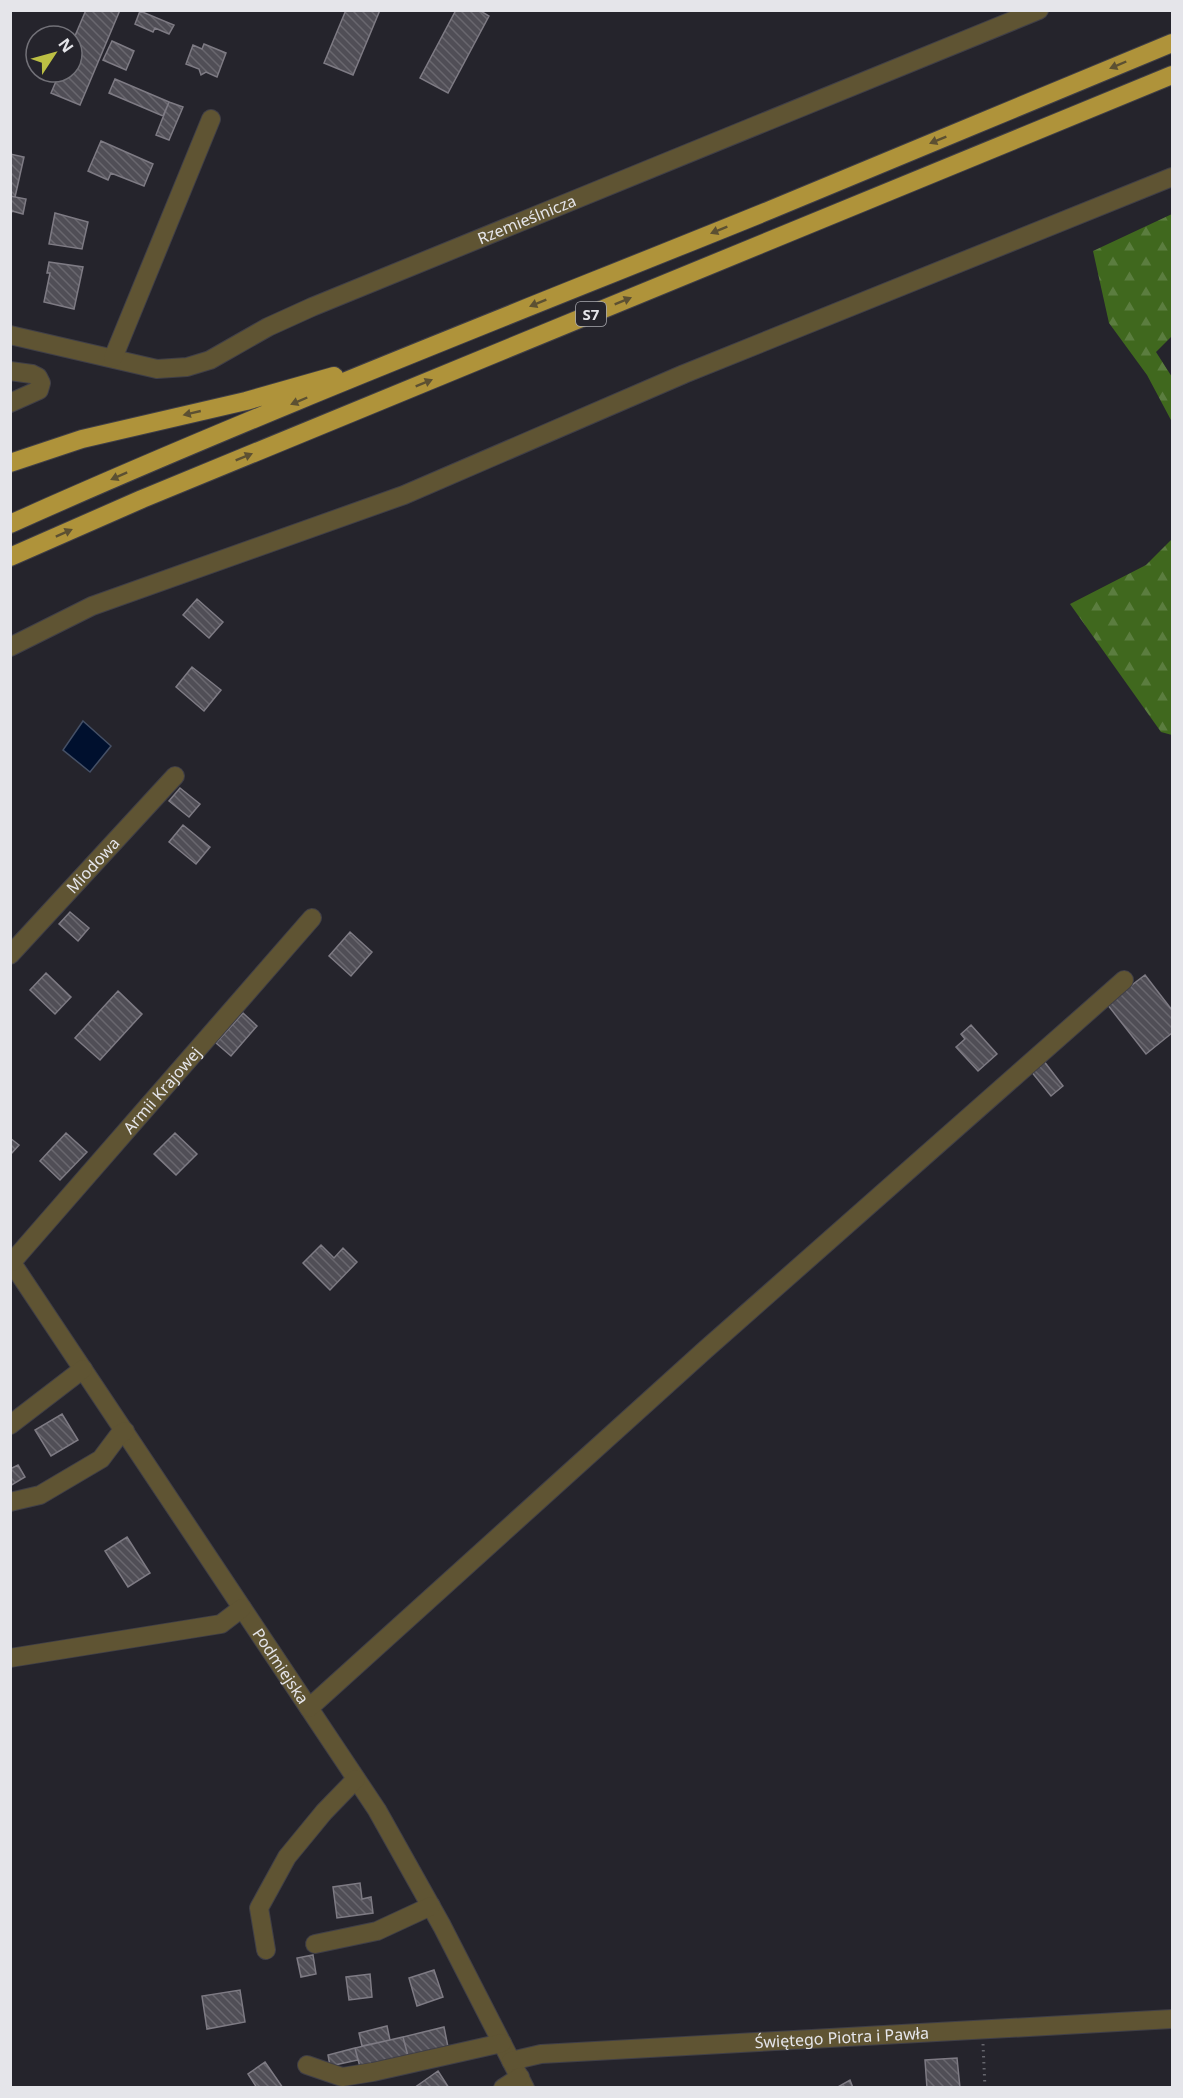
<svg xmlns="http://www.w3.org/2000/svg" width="1183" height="2098" viewBox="0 0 1183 2098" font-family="'Noto Sans',sans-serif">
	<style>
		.forest { fill: url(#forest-firs) }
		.water { fill: #00102e; stroke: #455066; stroke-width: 1.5 }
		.building { fill: url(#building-back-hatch); stroke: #7e7b84; stroke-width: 1.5 }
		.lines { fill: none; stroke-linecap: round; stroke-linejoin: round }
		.minor-casing { stroke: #403f47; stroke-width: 20 }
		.highway-casing { stroke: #403f47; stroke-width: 20 }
		.path { stroke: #65656c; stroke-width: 3; stroke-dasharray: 1.5 4.5; stroke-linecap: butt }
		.minor { stroke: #5f5433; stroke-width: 18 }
		.highway { stroke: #af933a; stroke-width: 18 }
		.oneway { fill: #5c5032 }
		.labels { text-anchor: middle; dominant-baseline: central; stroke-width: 6; stroke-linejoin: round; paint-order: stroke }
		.shield { fill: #25242c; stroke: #ababb1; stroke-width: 1.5 }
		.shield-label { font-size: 15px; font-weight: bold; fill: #e5e5ea }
		.street-label { font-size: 16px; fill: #e5e5ea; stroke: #25242c }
	</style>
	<defs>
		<pattern id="forest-firs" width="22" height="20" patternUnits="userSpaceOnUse" patternTransform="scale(1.5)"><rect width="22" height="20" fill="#40681e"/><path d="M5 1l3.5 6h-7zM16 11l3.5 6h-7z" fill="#5b7d3f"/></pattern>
		<pattern id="building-back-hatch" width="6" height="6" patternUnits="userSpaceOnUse" patternTransform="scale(1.5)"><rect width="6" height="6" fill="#504e56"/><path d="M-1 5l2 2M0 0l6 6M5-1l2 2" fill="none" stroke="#69676e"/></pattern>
	</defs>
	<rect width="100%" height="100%" fill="#25242c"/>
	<path class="forest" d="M1172,214V336L1156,352L1172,377V422L1147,375L1109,323L1093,251Z
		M1172,539V735L1161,732L1070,604L1146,565Z"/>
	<path class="water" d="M83,721L111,746L90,772L63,750Z"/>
	<path class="building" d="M86,10H120L80,105L51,93L60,72H72V43Z
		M346,10H380L353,75L324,63Z
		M456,10H479L489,16L448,93L420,78Z
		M140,11L174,25L169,34L155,28L153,32L135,24Z
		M112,41L134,51L126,70L103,60Z
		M204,44L226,53L217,77L206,72L201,75L199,69L186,64L193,45L202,49Z
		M115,79L169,102L163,116L109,93Z
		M169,102L183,107L169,140L156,135Z
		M101,141L153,164L144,186L111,173L108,180L88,171Z
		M10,154L24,157L15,197L10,196Z
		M10,196L26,199L23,214L12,211L10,217Z
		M55,213L88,222L82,249L49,244Z
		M49,262L83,267L74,309L44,302L50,273H47Z
		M197,599L223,622L209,638L183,615Z
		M192,667L221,690L204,711L176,687Z
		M180,788L200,804L189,817L169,801Z
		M183,825L210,847L196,864L169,842Z
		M70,912L89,928L78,941L59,924Z
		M350,932L372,952L351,976L329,956Z
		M46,973L71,997L55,1014L30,990Z
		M1145,975L1172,1010V1033L1146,1054L1107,1004Z
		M118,991L142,1014L100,1060L75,1038Z
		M243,1013L257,1026L231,1056L216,1043Z
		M971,1025L997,1054L978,1071L956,1047L965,1039L961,1034Z
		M1043,1060L1063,1086L1051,1096L1030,1070Z
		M66,1133L87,1152L60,1180L40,1161Z
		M175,1133L197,1154L176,1175L154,1154Z
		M10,1138L19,1145L10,1155Z
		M321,1245L334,1258L343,1248L357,1262L330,1290L303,1263Z
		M62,1414L78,1440L51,1456L35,1430Z
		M18,1465L25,1477L10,1486V1469Z
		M127,1537L150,1573L128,1587L105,1551Z
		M360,1883L362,1899L371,1897L373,1913L337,1918L333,1887Z
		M313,1955L316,1974L301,1977L297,1958Z
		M434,1970L443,1997L417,2006L409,1978Z
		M370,1974L372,1997L349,2000L346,1977Z
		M240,1990L245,2022L207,2029L202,1996Z
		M387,2026L390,2040L362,2046L359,2033Z
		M444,2027L448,2047L408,2056L403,2037Z
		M403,2037L408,2056L360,2067L355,2048Z
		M355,2048L358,2060L330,2066L328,2055Z
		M957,2058L960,2088H927L925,2060Z
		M265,2062L283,2088H257L248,2074Z
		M438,2071L449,2088H414Z
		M850,2080L853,2088H836Z"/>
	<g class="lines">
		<defs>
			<g id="minor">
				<path id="s1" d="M10,335L157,369L187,367L210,360L268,327L312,307L1039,10"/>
				<path d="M113,358L211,119"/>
				<path d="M10,371L32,374L38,377L41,383L39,390L10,403"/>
				<path d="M10,647L92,606L404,495L684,374L1172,177"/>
				<path id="s2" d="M10,955L175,776"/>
				<path id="s3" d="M10,1260L377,1810L442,1926L525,2088"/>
				<path id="s4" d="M12,1262L312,918"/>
				<path d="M10,1425L83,1369"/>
				<path d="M10,1502L40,1495L101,1459L119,1435L125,1431"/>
				<path d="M10,1658L221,1624L242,1608"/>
				<path d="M309,1708L705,1350L1124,980"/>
				<path d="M315,1944L377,1931L431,1906"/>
				<path d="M266,1950L259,1908L287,1857L324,1812L356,1779"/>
				<path id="s5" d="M511,2061L541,2054L1172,2019"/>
				<path d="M307,2065L342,2077L373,2072L502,2043"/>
				<path d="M503,2088L520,2077"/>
			</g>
			<path id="highway" d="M10,463L82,439L246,401L334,376
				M10,524C260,412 516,313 770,210C904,155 1038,98 1172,43
				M10,557L142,499L1172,75"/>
		</defs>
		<use href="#minor" class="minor-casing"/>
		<use href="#highway" class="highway-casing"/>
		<path class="path" d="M983,2044L985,2088"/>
		<use href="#minor" class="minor"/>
		<use href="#highway" class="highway"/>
	</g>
	<defs><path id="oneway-solid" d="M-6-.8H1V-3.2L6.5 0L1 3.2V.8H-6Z" transform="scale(1.5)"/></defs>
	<g class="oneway">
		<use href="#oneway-solid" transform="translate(1118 65) rotate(157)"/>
		<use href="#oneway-solid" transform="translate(938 140) rotate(158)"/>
		<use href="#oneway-solid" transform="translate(719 230) rotate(158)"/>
		<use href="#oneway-solid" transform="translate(623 301) rotate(-22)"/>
		<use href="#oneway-solid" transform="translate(538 303) rotate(158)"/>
		<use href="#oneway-solid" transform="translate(424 383) rotate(-22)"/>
		<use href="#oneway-solid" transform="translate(299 401) rotate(157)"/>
		<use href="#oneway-solid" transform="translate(192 413) rotate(167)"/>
		<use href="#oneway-solid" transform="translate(244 457) rotate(-22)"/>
		<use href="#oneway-solid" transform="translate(119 476) rotate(156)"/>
		<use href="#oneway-solid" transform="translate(64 533) rotate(-24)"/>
	</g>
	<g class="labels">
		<rect class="shield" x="576" y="302" width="30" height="24" rx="4.5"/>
		<g class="shield-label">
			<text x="591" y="314">S7</text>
		</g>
		<g class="street-label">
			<text stroke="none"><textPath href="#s1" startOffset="552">Rzemieślnicza</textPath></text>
			<text stroke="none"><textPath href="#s2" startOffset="122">Miodowa</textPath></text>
			<text stroke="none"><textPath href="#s4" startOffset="228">Armii Krajowej</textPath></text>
			<text stroke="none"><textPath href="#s3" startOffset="488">Podmiejska</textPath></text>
			<text stroke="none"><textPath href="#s5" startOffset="332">Świętego Piotra i Pawła</textPath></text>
		</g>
	</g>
	<rect width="1183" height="2098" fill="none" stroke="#e5e5ea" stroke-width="24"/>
	<g transform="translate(54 54) rotate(54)"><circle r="28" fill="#25242c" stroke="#727178" stroke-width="1.5"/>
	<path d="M0-4.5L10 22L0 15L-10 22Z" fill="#bcbf44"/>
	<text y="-9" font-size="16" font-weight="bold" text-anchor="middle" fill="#e5e5ea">N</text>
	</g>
</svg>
